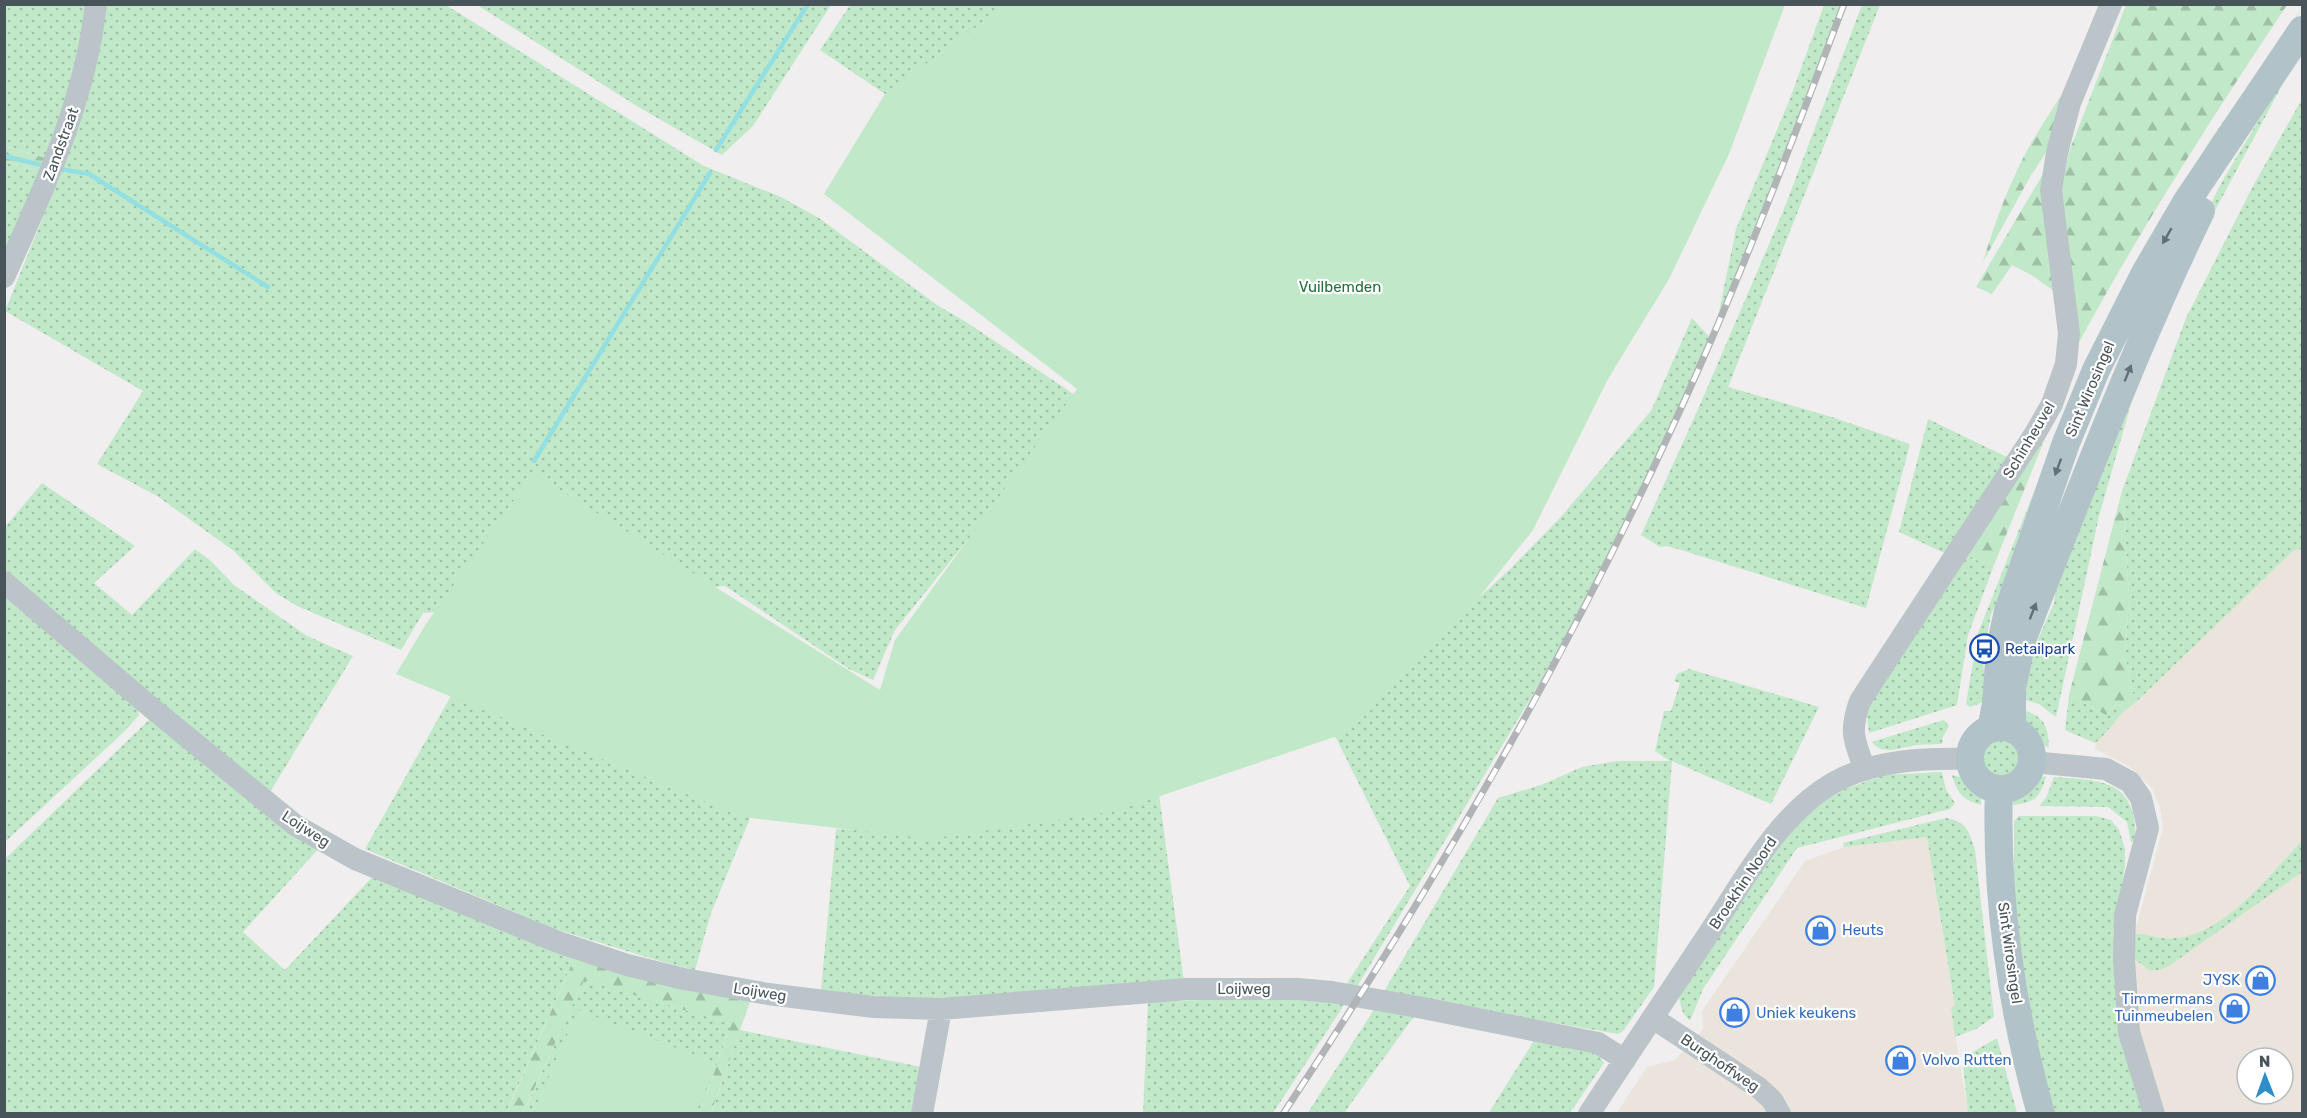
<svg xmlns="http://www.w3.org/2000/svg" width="2307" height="1118" viewBox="0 0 2307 1118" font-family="Rubik,sans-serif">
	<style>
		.commercial { fill: #ebe4dd; fill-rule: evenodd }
		.grass { fill: url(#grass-dots) }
		.forest { fill: url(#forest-firs) }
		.green { fill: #c1e9c9 }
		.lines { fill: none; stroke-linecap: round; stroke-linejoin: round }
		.stream { stroke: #93dfe1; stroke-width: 4.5 }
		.minor { stroke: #bbc4c9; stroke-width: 22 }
		.major { stroke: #b1c2c9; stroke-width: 28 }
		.rail-casing { stroke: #b1b4b7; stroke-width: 7 }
		.rail { stroke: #fff; stroke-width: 4.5; stroke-dasharray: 14; stroke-linecap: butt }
		.oneway { fill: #627075 }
		.labels { text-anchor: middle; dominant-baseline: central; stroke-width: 4.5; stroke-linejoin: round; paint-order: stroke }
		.street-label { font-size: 15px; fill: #485459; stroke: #fff }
		.park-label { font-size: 15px; fill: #22713b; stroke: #fff }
		.transit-label { font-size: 15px; fill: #164399; stroke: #fff; text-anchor: start }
		.shop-label { font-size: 15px; fill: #366cbe; stroke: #fff; text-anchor: start }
	</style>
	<defs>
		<pattern id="grass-dots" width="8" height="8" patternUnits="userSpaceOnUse" patternTransform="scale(1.5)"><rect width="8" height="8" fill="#c1e9c9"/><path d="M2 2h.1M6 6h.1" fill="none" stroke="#9fbfa6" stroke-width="1.8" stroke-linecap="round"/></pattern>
		<pattern id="forest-firs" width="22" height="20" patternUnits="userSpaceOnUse" patternTransform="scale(1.5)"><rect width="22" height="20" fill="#c1e9c9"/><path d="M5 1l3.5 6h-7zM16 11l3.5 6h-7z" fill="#9fbfa6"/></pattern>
	</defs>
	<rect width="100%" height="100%" fill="#f0eeee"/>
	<path class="commercial" d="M2302,539V1113H2163L2136,1039L2130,950L2163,828L2160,806L2151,787L2130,767L2095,749L2099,731ZM2247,1058H2283V1094H2247Z
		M1927,836L1955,1006L1951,1007L1968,1113L1616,1114L1647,1067L1675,1060L1703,1029L1702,1011L1805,861L1844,847Z"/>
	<path class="grass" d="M4,5H88L86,26L49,159L5,146Z
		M103,5H446L704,166L781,197L819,218L937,305L966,322L1078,397L977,528L895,630L873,680L849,669L725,586L423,613L401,650L297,606L276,593L234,551L157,496L97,464L143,391L5,311L62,170Z
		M477,5H831L753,126L722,155L640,108Z
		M850,5H1008L888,96L820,50Z
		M1824,5H1847L1755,244L1713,342L1641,493L1568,636L1358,985H1346L1410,886L1326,718L1443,630L1507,572L1559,519L1651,411L1692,318L1713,341L1736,229L1791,96Z
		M1862,5H1880L1728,387L1832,417L1910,444L1866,608L1678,549L1666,546L1660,547L1641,535L1699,407L1782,214Z
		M2302,8L2148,254L2016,565L1991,614L1983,658L1986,701L1970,707L1966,704L1978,633L2082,371L2142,253L2211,139Z
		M2302,48L2204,231L2177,288L2131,404L2099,516L2056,717L2039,704L2021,699L2023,673L2054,603L2059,564L2198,228L2224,178Z
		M2302,99V549L2294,550L2135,703L2125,655L2129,595L2122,491L2186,318L2253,186Z
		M5,161L44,172L5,262Z
		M1928,419L2011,459L1949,555L1899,532Z
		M42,483L135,546L94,583L132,615L195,549L211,561L234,585L307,636L353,656L270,792L5,573V527Z
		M1961,556L1994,565L1968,635L1957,705L1869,733L1867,714L1869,702Z
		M4,590L137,702L139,715L126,730L5,842Z
		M1689,669L1819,707L1771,804L1672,761L1654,987L1623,1031L1618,1034L1383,993L1498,798L1541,785L1582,767L1617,761H1670L1655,751L1664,711H1671L1680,683L1674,681L1677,674Z
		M452,694L755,806L711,913L695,970L656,960L552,928L365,849Z
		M2069,695L2106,715L2116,704L2125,710C2114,721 2107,734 2095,743L2065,730Z
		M2021,709C2044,717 2048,724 2049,748L2036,740L2021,723Z
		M153,716L321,846L243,932L285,970L377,872L577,952L506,1113L5,1114V859Z
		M1944,720L1949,726L1943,737L1942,744L1916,745L1892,750L1880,749L1871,742Z
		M1981 757a19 19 0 1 1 38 0a19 19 0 1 1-38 0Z
		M1942,772L1946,790L1955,803L1950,809L1797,848L1703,989L1690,1021L1683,1013L1679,999L1684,987L1739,900L1797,824L1826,800L1845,789L1885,775Z
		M1952,775C1964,777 1973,784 1981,793V805C1963,800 1957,793 1952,775Z
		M2046,776C2041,797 2034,803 2013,805C2015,788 2031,779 2046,776Z
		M2054,777C2104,781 2136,779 2136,841L2131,842L2127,822L2108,807L2039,806L2046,798Z
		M1159,794L1184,982L965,998H894L821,990L836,829L878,831Z
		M2019,816H2096L2111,820L2119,830L2125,849V867L2113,934L2144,1113H2052L2039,1062L2014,907V821Z
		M1946,818C1967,822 1969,831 1975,850L1994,1017L1976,1029L1955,1037L1951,1007L1955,1006L1927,837L1844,847L1843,843Z
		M2302,841V872L2169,966L2160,970H2149L2134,959L2133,935C2143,932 2151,937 2161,938C2170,939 2180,938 2188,936C2232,925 2272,872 2302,841Z
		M584,979L731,1024L700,1113L523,1114Z
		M1247,998L1346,1002L1273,1113L1143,1114L1148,1002Z
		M1375,1008L1415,1015L1344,1113L1307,1114Z
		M740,1030L926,1068L917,1113L711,1114Z
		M1537,1036L1593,1048L1604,1063L1570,1113L1488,1114Z
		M1997,1038L2017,1113H1968L1963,1064L1966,1056Z"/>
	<path class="forest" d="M2126,5H2287C2213,116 2141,228 2077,346L2060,194L2069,152Z
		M2080,69L2054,140L2030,177L1983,262C1992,232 2002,203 2015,175C2032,137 2056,103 2080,69Z
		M4,146L49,159L44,172L5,161Z
		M2046,169L2054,291L2033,276L2012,265L1992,294L1976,287Z
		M2054,416L1994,565L1961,556Z
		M2122,491L2129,595L2125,655L2135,703L2125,710L2116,704L2106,715L2069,695Z
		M577,952L753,993L711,1113H700L731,1024L584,980L523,1113L506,1114Z"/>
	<path class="green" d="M1007,4L1785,5L1729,154L1669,279L1608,379L1533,530L1472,606L1349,732L1116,811L929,839L742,817L396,674L426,624L533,473L880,690L895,640L1077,389L824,194L885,94Z
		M578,1010L716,1063L696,1113H533Z"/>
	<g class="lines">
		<path class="stream" d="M716,150L808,4
			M4,156L45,166
			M60,169L89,174L268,287
			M534,461L710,173"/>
		<path class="minor" d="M4,277C44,188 85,103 96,4
			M4,582L153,709L295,825L355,859L558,942L627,965L684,979L768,994L874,1007L941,1009L1187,989H1298L1332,992L1418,1007L1598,1043L1625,1060
			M2032,762L2106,769L2130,782L2141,798L2148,828L2125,915L2124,960L2129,1032L2154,1114
			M1865,770C1854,740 1849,732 1860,701L2036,432L2052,404L2066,364L2069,333L2051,190L2057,153L2070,103L2111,4
			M1653,1018L1759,1088L1772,1100L1780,1114
			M922,1114L941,1009
			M1589,1114C1628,1054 1668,995 1707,936C1742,884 1777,815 1833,783C1873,760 1924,758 1970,759"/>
		<path class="major" d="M1970 758a31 31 0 1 1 62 0a31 31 0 1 1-62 0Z
			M1991,729L1996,704L2000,648L2008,611L2066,443L2096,370L2145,273L2187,201L2302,30
			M2012,729V688L2022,640C2078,496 2134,350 2201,211
			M1999,789C1995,896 2012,1011 2041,1114"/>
		<defs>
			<path id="rail" d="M1283,1114C1431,891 1566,660 1677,417C1739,282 1792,143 1844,4"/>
		</defs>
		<use href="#rail" class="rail-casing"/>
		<use href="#rail" class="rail"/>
	</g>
	<defs><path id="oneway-solid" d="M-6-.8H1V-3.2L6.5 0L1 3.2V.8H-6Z" transform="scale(1.5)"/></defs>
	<g class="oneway">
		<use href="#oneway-solid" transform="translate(2167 236) rotate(120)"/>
		<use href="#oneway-solid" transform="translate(2128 373) rotate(-68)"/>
		<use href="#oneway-solid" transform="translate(2058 467) rotate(110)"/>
		<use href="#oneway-solid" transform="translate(2033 611) rotate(-69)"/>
	</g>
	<defs>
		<symbol id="bus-ring" viewBox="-11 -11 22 22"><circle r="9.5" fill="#fff" stroke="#1a4fb4" stroke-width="1.5"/><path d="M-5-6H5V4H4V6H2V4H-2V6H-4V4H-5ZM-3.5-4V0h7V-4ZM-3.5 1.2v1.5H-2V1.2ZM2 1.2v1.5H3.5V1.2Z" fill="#1a4fb4"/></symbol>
		<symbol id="shop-ring" viewBox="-11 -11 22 22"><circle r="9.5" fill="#fff" stroke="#3f7fe0" stroke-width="1.5"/><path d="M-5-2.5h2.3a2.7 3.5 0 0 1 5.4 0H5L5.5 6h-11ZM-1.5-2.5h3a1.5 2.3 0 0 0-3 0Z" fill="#3f7fe0"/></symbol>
	</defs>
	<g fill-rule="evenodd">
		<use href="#bus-ring" x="1968" y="632" width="33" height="33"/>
		<use href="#shop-ring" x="1804" y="914" width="33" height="33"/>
		<use href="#shop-ring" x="2244" y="964" width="33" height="33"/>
		<use href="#shop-ring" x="2218" y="992" width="33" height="33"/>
		<use href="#shop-ring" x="1718" y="996" width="33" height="33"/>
		<use href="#shop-ring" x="1884" y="1044" width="33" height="33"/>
	</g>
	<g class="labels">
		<g class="street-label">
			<text transform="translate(61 144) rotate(-70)">Zandstraat</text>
			<text transform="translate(2090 389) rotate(-67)">Sint Wirosingel</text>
			<text transform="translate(2029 440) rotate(-59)">Schinheuvel</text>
			<text transform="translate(306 829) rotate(33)">Loijweg</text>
			<text transform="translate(1743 883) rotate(-56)">Broekhin Noord</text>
			<text transform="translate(2010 953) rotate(82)">Sint Wirosingel</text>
			<text x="1244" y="989">Loijweg</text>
			<text transform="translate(760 992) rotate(9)">Loijweg</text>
			<text transform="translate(1720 1063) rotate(34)">Burghoffweg</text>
		</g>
		<g class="park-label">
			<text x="1340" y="287">Vuilbemden</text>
		</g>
		<g class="transit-label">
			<text x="2005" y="649">Retailpark</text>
		</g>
		<g class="shop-label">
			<text x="1842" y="930">Heuts</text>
			<text x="2240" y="980" text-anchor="end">JYSK</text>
			<text x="2213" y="999" text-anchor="end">Timmermans<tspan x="2213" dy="17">Tuinmeubelen</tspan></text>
			<text x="1756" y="1013">Uniek keukens</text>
			<text x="1922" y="1060">Volvo Rutten</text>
		</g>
	</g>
	<rect width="2307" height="1118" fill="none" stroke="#485459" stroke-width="12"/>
	<g transform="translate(2265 1076) rotate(359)"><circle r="28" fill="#ffffff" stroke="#b6bbbd" stroke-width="1.5"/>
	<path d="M0-4.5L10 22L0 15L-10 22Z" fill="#2e8eca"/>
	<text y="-9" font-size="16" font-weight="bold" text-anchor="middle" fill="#485459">N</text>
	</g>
</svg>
